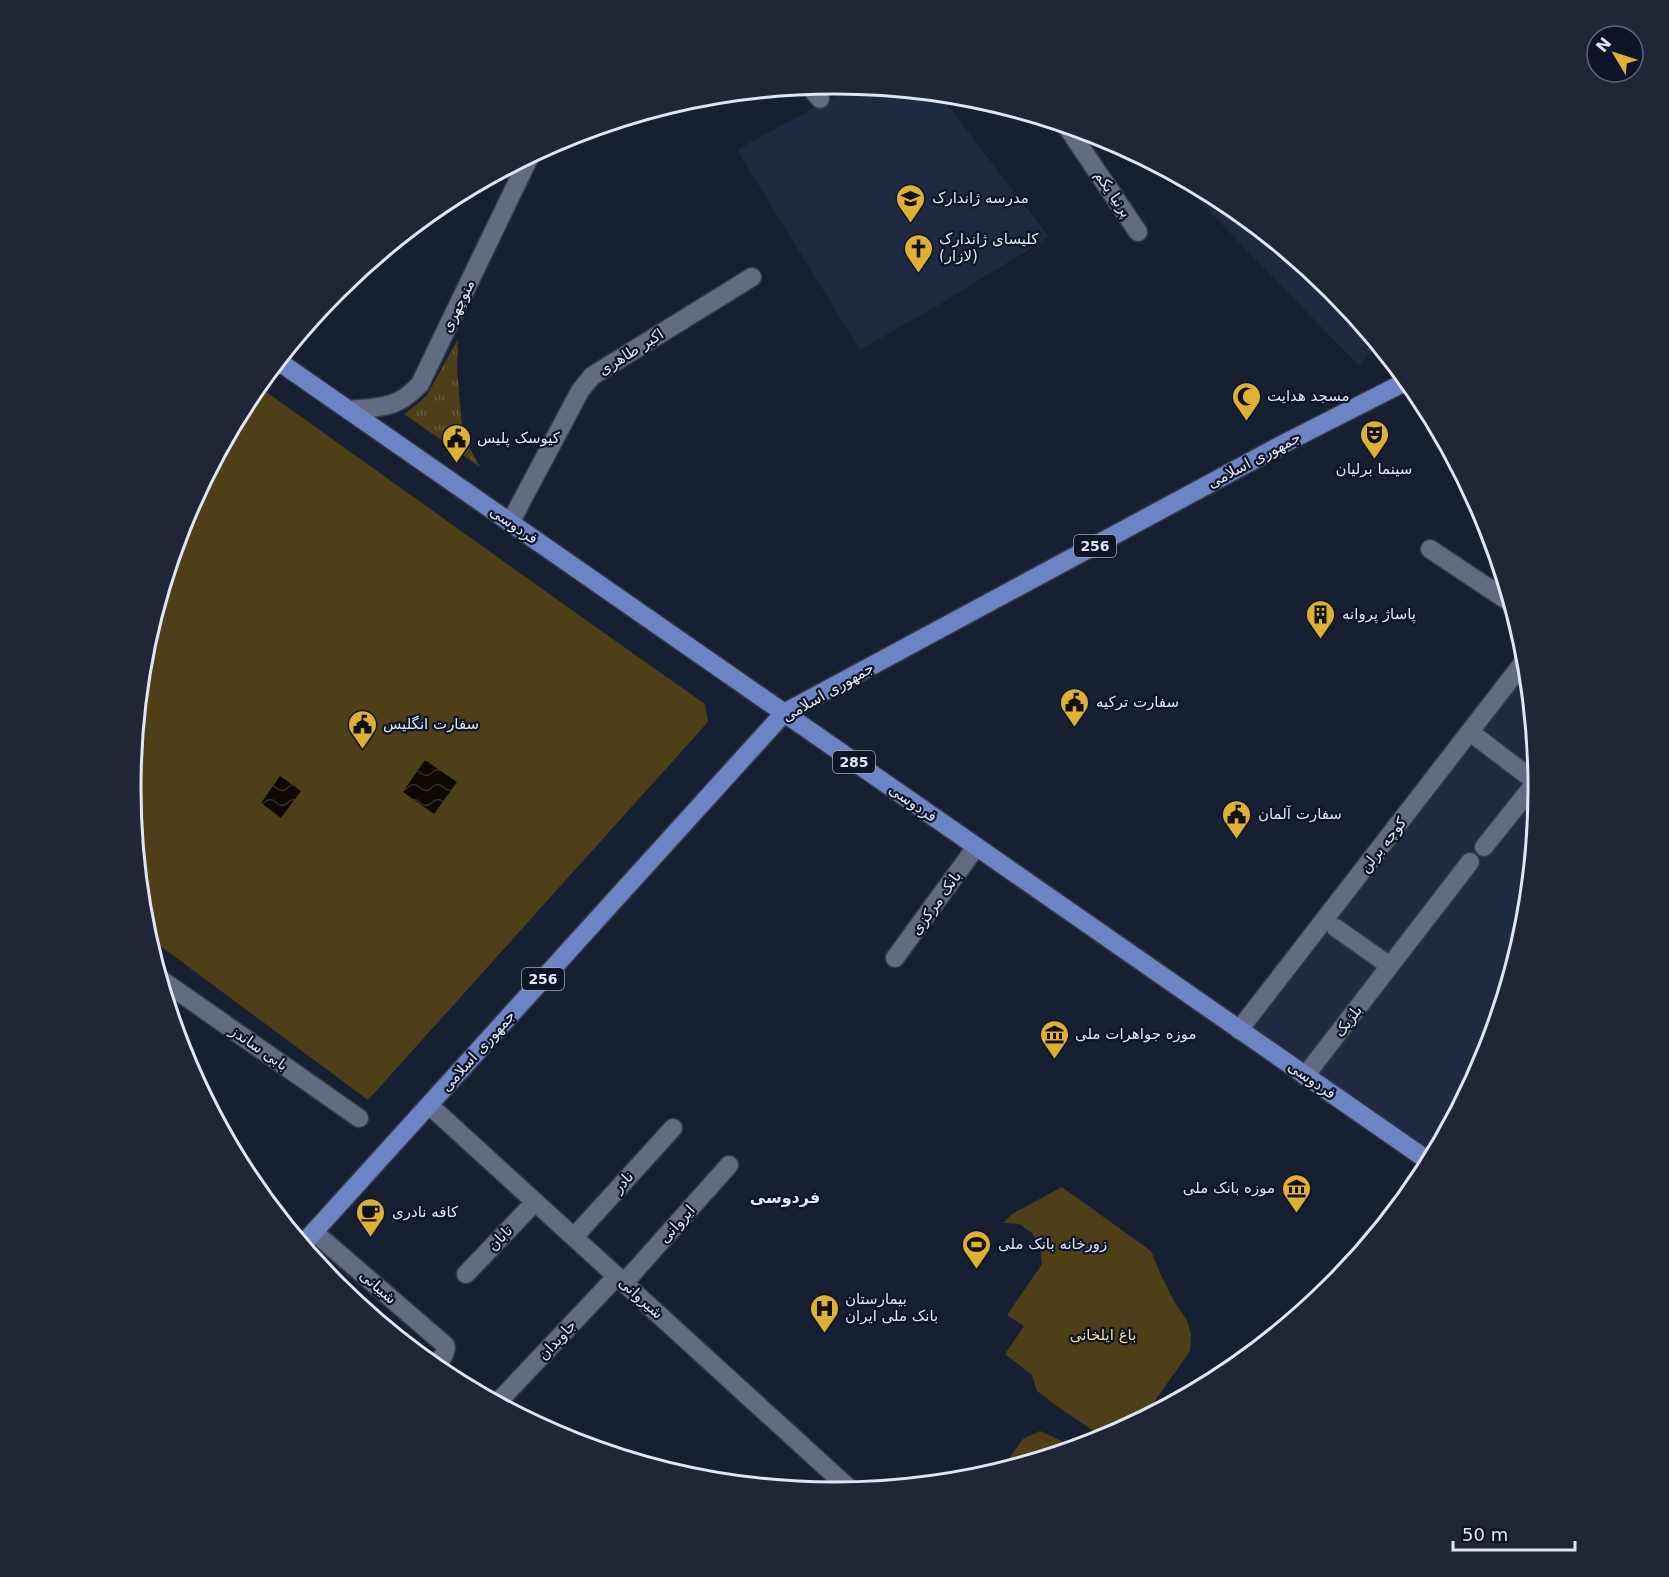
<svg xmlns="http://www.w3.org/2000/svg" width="1669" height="1577" viewBox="0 0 1669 1577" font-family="'DejaVu Sans','Noto Sans Arabic',sans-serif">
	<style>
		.built { fill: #1f2941 }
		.grass { fill: url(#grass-tufts) }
		.green { fill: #4e3f18 }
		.water { fill: url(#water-waves) }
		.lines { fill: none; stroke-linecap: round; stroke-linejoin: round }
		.minor-casing { stroke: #343949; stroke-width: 21 }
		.major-casing { stroke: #343949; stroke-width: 21 }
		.minor { stroke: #626b82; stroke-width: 18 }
		.major { stroke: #6c83c4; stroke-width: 18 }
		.labels { text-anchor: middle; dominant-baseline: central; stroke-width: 4.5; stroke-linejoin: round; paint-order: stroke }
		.shield { fill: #0f1528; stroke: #a1a7b6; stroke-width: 1.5 }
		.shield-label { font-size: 14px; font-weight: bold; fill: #e0e5f3 }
		.street-label { font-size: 15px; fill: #e0e5f3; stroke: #0f1528 }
		.poi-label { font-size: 15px; fill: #e0e5f3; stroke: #0f1528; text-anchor: start }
		.park-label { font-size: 15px; fill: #f8db96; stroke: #0f1528 }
		.neighbourhood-label { font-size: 16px; font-weight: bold; fill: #e0e5f3; stroke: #0f1528 }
		.rim { fill: none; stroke: #e0e5f3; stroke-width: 3 }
	</style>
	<defs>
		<pattern id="grass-tufts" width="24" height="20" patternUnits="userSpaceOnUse" patternTransform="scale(1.5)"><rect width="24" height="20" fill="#4e3f18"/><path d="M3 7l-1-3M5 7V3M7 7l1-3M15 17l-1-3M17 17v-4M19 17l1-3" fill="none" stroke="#675b3a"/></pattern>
		<pattern id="water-waves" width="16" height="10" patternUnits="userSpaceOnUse" patternTransform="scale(1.5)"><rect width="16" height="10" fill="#0f0800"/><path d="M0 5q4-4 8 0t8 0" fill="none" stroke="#322c26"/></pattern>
	</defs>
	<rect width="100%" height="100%" fill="#171f32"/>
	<path class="built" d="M854,86L939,94L1049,237L932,309L860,350L737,150Z
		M1174,175L1226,203L1333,291L1377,345L1359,366Z
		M1526,659L1539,789L1525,926L1485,1058L1430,1162L1239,1030Z"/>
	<path class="grass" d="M458,339L457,370L461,416L464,438L480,467L404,414L416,405L427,395Z"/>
	<path class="green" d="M258,386C407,492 555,599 705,704L708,722L368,1100L147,936L143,926L130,788L144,651L184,519L249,397Z
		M1062,1187L1151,1251L1160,1273L1175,1303L1187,1320L1191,1334L1190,1351L1142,1419L1105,1439L1061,1409L1037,1391L1032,1375L1005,1354L1024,1326L1007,1315L1042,1264L1040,1245L1032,1233L1019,1224L1003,1223L1012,1214Z
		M1040,1431L1070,1445L1074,1448L1000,1471L1023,1439Z"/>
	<path class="water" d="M425,760L457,782L434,814L403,792Z
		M280,776L301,791L281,818L261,803Z"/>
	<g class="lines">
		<defs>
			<path id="minor" d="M809,86L820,99
				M1067,127L1138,232
				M348,410C381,407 397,409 420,384L530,156
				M510,523L580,391L592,376L752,277
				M1430,549L1511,603
				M1470,732L1536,782L1484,847
				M1336,928L1390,966
				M895,958L976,847
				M159,978L359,1118
				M1239,1030L1526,659
				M1305,1076L1470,862
				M429,1105L852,1491
				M314,1232L445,1345L446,1348L444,1355L434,1367
				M574,1237L673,1128
				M466,1274L535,1202
				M624,1283L729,1165
				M497,1403L617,1276"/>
			<path id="major" d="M278,361L1430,1162
				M302,1245L784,713L1285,443L1407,381"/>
		</defs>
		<use href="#minor" class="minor-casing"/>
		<use href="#major" class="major-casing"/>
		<use href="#minor" class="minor"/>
		<use href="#major" class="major"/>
	</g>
	<defs>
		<symbol id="school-pin" viewBox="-11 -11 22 30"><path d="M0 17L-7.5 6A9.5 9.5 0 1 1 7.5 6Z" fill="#deb133" stroke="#0f1528"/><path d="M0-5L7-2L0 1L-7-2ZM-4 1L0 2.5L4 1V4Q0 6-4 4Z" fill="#111"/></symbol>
		<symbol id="church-pin" viewBox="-11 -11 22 30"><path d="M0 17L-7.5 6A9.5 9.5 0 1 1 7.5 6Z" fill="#deb133" stroke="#0f1528"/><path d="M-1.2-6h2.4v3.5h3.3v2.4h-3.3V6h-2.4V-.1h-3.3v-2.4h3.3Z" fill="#111"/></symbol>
		<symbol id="mosque-pin" viewBox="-11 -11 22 30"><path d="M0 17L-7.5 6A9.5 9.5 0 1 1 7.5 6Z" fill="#deb133" stroke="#0f1528"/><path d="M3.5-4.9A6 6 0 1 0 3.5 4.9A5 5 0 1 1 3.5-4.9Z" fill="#111"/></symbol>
		<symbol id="theatre-pin" viewBox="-11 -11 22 30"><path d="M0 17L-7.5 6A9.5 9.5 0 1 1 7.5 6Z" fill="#deb133" stroke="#0f1528"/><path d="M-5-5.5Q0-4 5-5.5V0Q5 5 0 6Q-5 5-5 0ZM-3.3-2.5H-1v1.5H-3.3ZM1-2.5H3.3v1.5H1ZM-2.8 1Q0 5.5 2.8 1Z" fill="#111"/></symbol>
		<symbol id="civic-pin" viewBox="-11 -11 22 30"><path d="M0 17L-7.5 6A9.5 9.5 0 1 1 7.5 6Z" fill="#deb133" stroke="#0f1528"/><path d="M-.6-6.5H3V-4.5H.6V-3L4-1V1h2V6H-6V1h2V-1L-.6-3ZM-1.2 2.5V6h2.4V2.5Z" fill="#111"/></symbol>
		<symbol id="building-pin" viewBox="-11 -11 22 30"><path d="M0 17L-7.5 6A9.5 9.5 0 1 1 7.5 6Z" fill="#deb133" stroke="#0f1528"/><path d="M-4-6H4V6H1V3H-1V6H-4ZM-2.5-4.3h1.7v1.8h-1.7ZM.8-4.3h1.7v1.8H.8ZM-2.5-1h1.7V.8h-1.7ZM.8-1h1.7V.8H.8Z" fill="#111"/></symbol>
		<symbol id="museum-pin" viewBox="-11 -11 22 30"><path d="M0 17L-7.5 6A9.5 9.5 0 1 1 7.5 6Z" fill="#deb133" stroke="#0f1528"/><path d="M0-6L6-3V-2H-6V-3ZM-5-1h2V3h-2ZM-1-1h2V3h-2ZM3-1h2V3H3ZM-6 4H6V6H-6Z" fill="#111"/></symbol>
		<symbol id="cafe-pin" viewBox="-11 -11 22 30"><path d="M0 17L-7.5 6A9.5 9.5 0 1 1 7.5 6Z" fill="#deb133" stroke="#0f1528"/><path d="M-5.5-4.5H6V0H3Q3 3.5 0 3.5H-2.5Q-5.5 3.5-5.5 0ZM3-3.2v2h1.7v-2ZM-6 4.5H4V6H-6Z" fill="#111"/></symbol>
		<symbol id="stadium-pin" viewBox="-11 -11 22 30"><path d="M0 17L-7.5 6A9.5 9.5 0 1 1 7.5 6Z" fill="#deb133" stroke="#0f1528"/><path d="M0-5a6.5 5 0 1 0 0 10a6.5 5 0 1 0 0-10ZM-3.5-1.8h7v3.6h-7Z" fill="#111"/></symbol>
		<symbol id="hospital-pin" viewBox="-11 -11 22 30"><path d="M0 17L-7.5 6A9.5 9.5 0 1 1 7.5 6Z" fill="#deb133" stroke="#0f1528"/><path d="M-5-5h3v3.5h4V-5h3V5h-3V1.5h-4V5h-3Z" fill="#111"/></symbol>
	</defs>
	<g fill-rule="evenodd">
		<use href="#school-pin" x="894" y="182" width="33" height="45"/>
		<use href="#church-pin" x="902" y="232" width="33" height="45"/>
		<use href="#mosque-pin" x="1230" y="380" width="33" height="45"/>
		<use href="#theatre-pin" x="1358" y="418" width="33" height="45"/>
		<use href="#civic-pin" x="440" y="422" width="33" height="45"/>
		<use href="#building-pin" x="1304" y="598" width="33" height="45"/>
		<use href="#civic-pin" x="1058" y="686" width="33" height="45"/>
		<use href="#civic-pin" x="346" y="708" width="33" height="45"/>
		<use href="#civic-pin" x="1220" y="798" width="33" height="45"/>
		<use href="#museum-pin" x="1038" y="1018" width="33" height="45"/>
		<use href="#museum-pin" x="1280" y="1172" width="33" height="45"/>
		<use href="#cafe-pin" x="354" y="1196" width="33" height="45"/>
		<use href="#stadium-pin" x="960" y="1228" width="33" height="45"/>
		<use href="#hospital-pin" x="808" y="1292" width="33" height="45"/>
	</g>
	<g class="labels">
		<g class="shield">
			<rect x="1074" y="535" width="42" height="22" rx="4.5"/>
			<rect x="833" y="751" width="42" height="22" rx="4.5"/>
			<rect x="522" y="968" width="42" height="22" rx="4.5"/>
		</g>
		<g class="shield-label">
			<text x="1095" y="546">256</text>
			<text x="854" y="762">285</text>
			<text x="543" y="979">256</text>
		</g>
		<g class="street-label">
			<text transform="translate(1113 194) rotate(56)">پرنیا یکم</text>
			<text transform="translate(458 306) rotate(-64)">منوچهری</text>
			<text transform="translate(631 352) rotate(-32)">اکبر طاهری</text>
			<text transform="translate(1254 460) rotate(-28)">جمهوری اسلامی</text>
			<text transform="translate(514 525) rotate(35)">فردوسی</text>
			<text transform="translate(828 692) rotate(-30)">جمهوری اسلامی</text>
			<text transform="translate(913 803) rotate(35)">فردوسی</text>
			<text transform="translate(1383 845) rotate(-52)">کوچه برلن</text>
			<text transform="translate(936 903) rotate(-54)">بانک مرکزی</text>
			<text transform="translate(1348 1021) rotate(-52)">بلژیک</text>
			<text transform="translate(259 1048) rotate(35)">بابی ساندز</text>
			<text transform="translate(478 1051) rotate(-48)">جمهوری اسلامی</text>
			<text transform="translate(1312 1080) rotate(35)">فردوسی</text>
			<text transform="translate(623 1182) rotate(-48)">نادر</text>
			<text transform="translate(677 1224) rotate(-48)">ایروانی</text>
			<text transform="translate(500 1238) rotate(-46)">تابان</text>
			<text transform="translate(378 1287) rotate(41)">شیبانی</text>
			<text transform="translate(641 1298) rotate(42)">شیروانی</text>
			<text transform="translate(557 1340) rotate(-47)">جاویدان</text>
		</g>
		<g class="poi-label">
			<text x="932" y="198">مدرسه ژاندارک</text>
			<text x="939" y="239">کلیسای ژاندارک<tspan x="939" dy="17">(لازار)</tspan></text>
			<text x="1267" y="396">مسجد هدایت</text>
			<text x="477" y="438">کیوسک پلیس</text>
			<text x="1374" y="469" text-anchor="middle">سینما برلیان</text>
			<text x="1342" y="614">پاساژ پروانه</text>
			<text x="1096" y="702">سفارت ترکیه</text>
			<text x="383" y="724">سفارت انگلیس</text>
			<text x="1258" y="814">سفارت آلمان</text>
			<text x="1075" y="1034">موزه جواهرات ملی</text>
			<text x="1275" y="1188" text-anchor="end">موزه بانک ملی</text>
			<text x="392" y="1212">کافه نادری</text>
			<text x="998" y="1244">زورخانه بانک ملی</text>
			<text x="845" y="1299">بیمارستان<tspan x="845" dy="17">بانک ملی ایران</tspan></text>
		</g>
		<g class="park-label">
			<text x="1103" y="1335">باغ ایلخانی</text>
		</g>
		<g class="neighbourhood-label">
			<text x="785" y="1197">فردوسی</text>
		</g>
	</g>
	<path d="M0 0H1669V1577H0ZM834 94H835A693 693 0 0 1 1528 787V789A693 693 0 0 1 835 1482H834A693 693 0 0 1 141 789V787A693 693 0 0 1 834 94Z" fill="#202638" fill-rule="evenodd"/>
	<path class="rim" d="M834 94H835A693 693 0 0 1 1528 787V789A693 693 0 0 1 835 1482H834A693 693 0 0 1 141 789V787A693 693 0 0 1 834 94Z"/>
	<g transform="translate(1615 54) rotate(309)"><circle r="28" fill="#0f1528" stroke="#636879" stroke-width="1.5"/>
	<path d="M0-4.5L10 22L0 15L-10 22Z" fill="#deb133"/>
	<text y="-9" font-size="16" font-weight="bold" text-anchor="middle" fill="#e0e5f3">N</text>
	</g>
	<path d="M1453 1541v9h122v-9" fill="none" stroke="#e0e5f3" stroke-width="3"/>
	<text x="1462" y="1541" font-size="18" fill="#e0e5f3" stroke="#0f1528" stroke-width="4.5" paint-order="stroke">50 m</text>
</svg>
